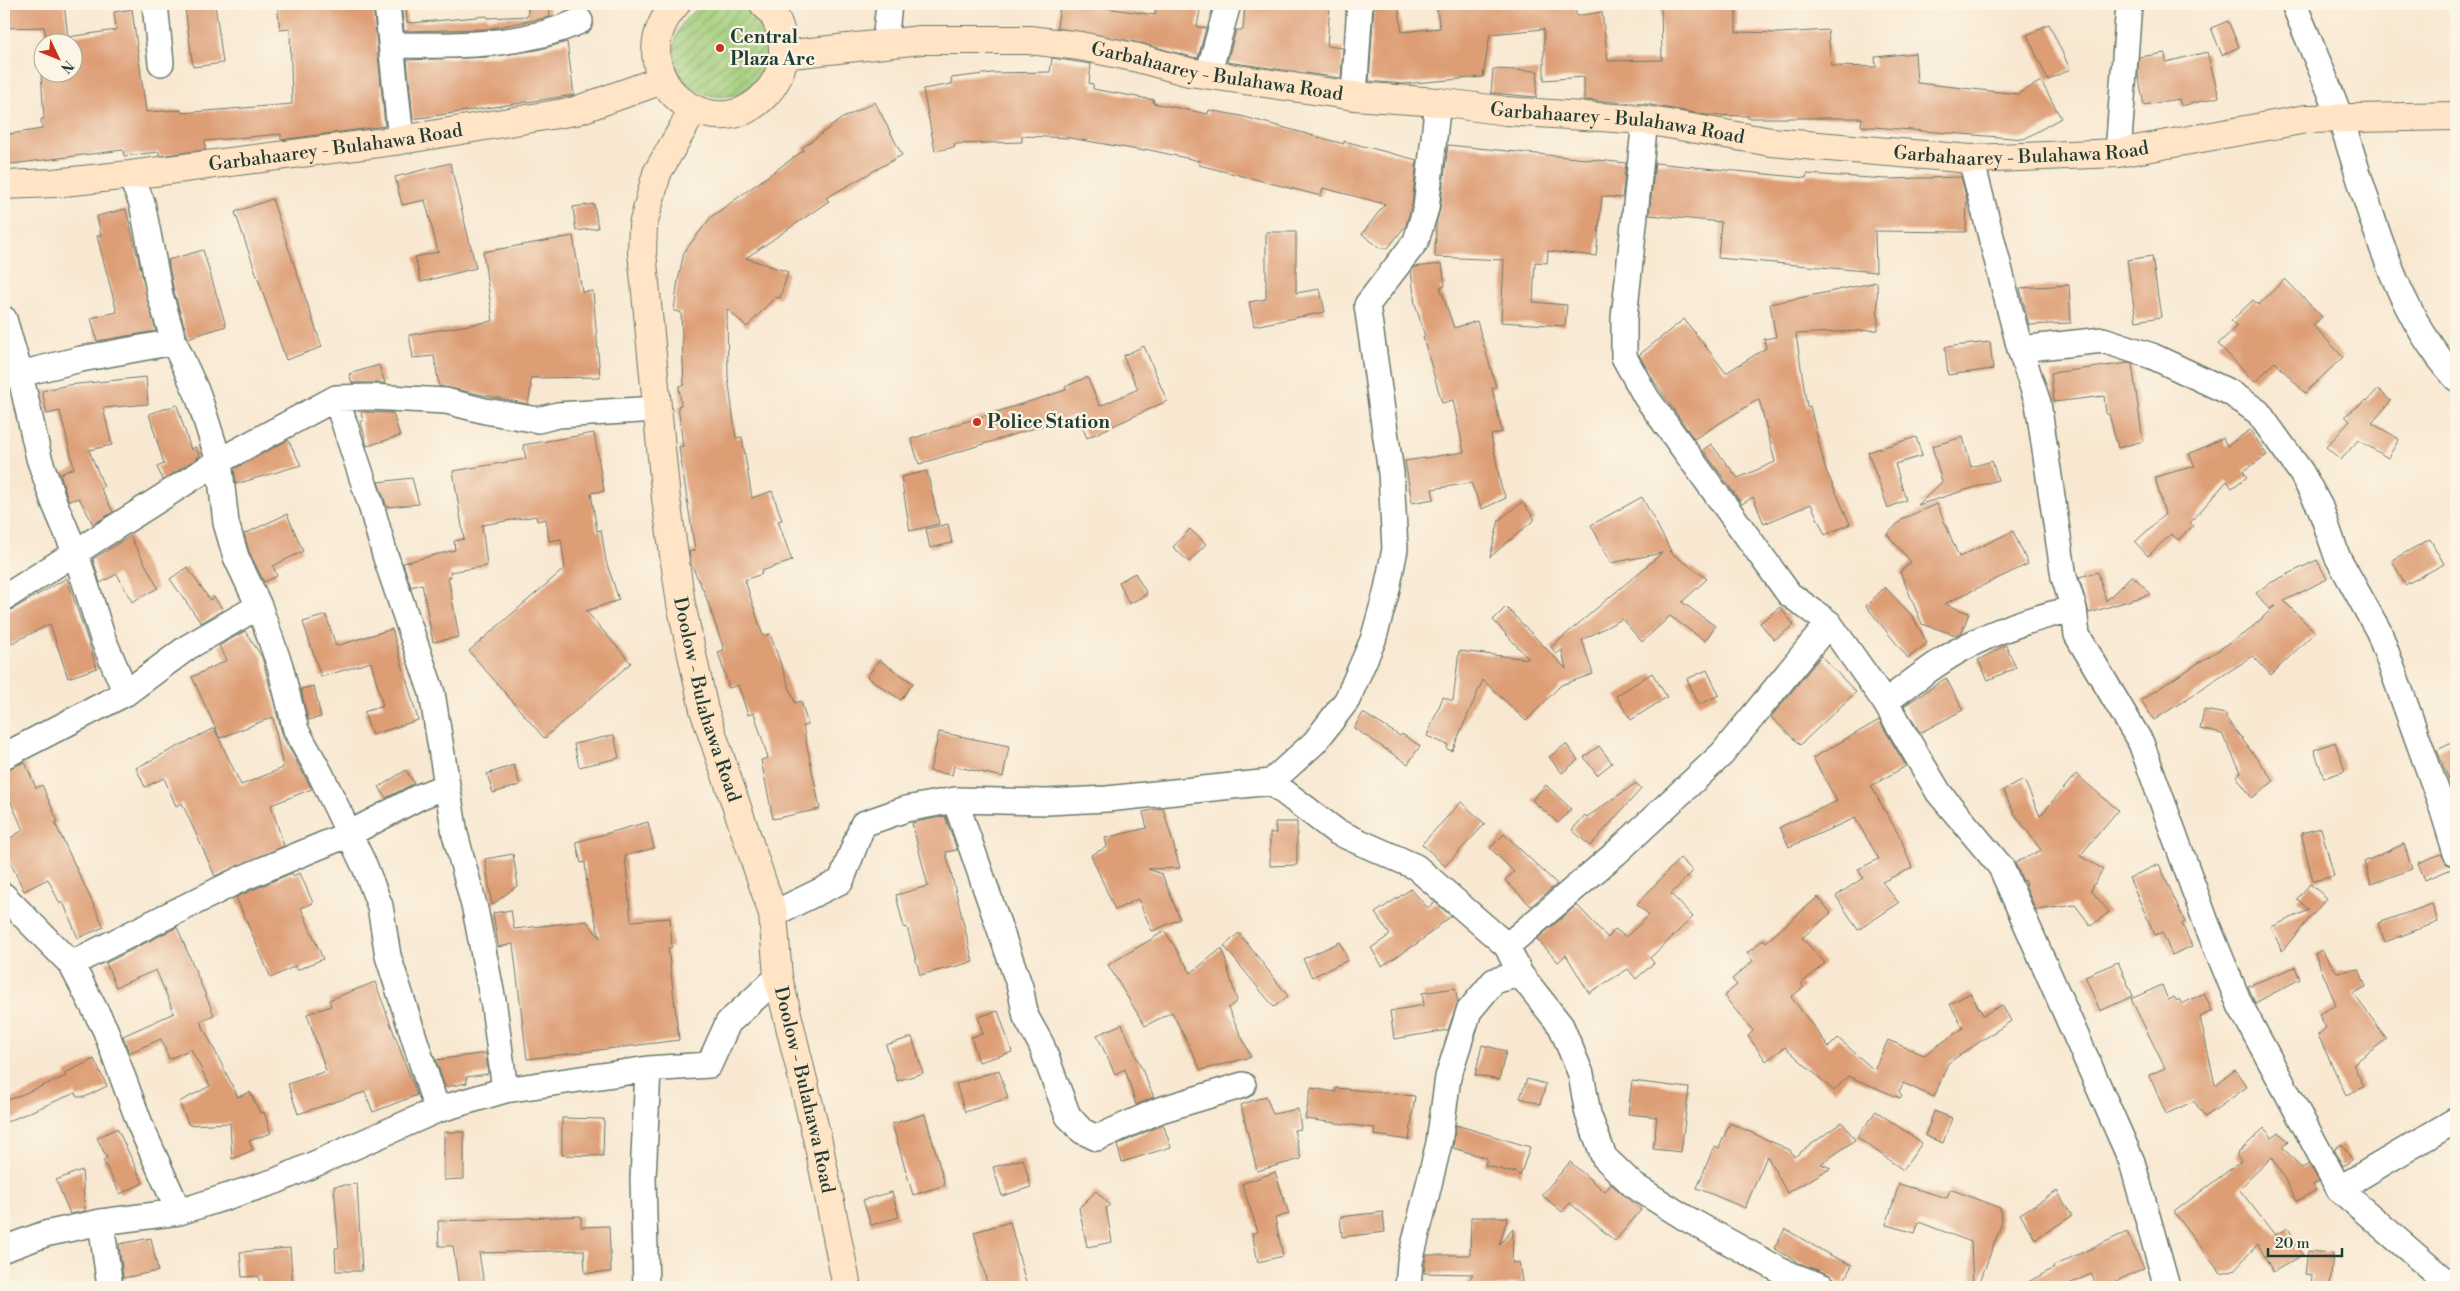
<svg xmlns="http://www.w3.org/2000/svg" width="2460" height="1291" viewBox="0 0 2460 1291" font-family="'Libre Bodoni',serif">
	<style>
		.garden { fill: url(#garden-furrows); stroke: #608457 }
		.building { fill: #dd9d74 }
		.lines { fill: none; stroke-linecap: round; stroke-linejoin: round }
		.minor-casing { stroke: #6b796b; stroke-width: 28 }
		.secondary-casing { stroke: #6b796b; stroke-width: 30 }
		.minor { stroke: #fff; stroke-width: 25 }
		.secondary { stroke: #ffe4c6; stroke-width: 28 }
		.poi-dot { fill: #c8321e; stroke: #fcf5e5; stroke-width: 2 }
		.labels { text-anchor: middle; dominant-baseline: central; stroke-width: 4.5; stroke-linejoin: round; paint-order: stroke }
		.poi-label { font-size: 19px; font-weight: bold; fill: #1f3d34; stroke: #fcf5e5; text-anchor: start }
		.street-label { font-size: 19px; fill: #1f3d34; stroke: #fcf5e5 }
	</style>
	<defs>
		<pattern id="garden-furrows" width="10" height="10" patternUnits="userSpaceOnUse" patternTransform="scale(1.25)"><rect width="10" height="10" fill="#a0cc7a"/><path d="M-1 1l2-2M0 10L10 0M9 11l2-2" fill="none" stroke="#82a765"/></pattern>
	</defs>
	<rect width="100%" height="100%" fill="#fcf5e5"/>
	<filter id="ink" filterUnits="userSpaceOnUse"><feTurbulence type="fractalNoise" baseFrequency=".02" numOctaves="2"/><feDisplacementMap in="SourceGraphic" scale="10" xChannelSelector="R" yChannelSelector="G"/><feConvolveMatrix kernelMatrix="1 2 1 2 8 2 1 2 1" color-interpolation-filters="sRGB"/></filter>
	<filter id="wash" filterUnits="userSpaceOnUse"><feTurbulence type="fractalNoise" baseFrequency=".0096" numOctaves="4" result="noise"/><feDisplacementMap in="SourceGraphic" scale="20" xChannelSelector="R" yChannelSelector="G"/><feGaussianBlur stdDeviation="1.12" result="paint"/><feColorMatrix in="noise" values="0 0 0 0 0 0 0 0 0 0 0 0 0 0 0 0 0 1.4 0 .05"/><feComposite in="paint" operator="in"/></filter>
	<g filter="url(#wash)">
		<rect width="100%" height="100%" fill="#f8e8d1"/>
		<path class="garden" d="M674 50a47 47 0 1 1 94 0a47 47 0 1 1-94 0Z"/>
		<g id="blocks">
			<path class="building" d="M4,4H64L68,37L116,30L114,12L132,9L146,112L181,110L182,113L292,104L290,29L280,30L277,4H373L385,126L281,140V134L205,141V150L159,156V152L124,156L123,150L4,165V135L42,129L41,119H44L41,73L72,72V42H47L44,27L4,28Z
				M215,4L223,63L193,67L185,8Z
				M401,4H406L407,22L412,23L487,16L488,18L528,16V4H549L550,17L486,29L404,31Z
				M1060,4H1077L1155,15L1157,4H1201L1197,27L1206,28L1198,58L1192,57L1141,43L1057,28Z
				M1245,4H1330L1327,46L1343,48L1341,78L1227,62L1236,30H1243Z
				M1374,4H1398L1402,32L1440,28L1436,4H1576V16L1602,12L1608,61L1662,60L1661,5L1680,7V4H1736V32L1780,33L1828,30L1831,66L1876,67L1875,57L1915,53L1917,83L2018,94L2041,81L2061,118L2024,139L1861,126L1862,118H1748V116L1706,115L1646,104L1584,100V77L1544,80V29L1490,34L1483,77L1403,84L1369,81Z
				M2228,21L2239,47L2222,55L2211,28Z
				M2049,24L2070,69L2048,80L2027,35Z
				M567,42L574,95L413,119L407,60L489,57L537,50Z
				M2207,52L2219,97L2181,106L2179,99L2144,105L2138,74L2139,57L2165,53L2166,62Z
				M1052,58L1091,64L1089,83L1093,84V89L1154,100L1153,103L1208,114L1209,110L1241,116L1344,144V141L1417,160L1412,205L1406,225L1388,248H1380L1362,234L1385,204L1323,188L1321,196L1199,165L1200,161L1145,149L1144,151L1070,138L1022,136V142L954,144L955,147L935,151L923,89L952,84L951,78L992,73L1050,72Z
				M1493,69L1538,71L1536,97L1491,93Z
				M875,102L902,155L826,198L829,201L746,258L788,272L780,298L775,297L747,327L727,309L728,377L736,438L742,437L752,498L772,491L782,520L778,521L792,561L761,571L762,574L745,580L763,636L770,634L795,703L801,701L808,725L803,726L820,809L773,819L761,760L768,758L754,713L748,715L738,685L729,688L718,652L724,650L705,594L691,564L689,552L695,550L679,447L683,446L678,406L681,405L679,386L684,385L681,312L674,311L677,286L684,252L711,217L804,150L802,148L841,119Z
				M1448,145L1626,163L1622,198L1602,196L1596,256L1548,251L1547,263L1535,262L1533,302L1567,305L1565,326L1501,322L1504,260L1435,257L1436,223L1440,210Z
				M450,163L476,268L421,282L415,257L438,252L425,200L402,205L395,177Z
				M1655,163L1806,178L1807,174L1887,179L1961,177L1967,200L1966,232L1875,231L1876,272L1718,258L1721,222L1649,215Z
				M272,199L322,347L286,360L235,212Z
				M594,204L598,228L576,231L573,207Z
				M126,209L156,331L97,341L91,318L117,312L97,236L101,235L97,216Z
				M1266,232H1296V293L1320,289L1325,312L1254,326L1249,302L1266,299Z
				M573,236L582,292L593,291L600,377L530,378L531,388L528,404L439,386L434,356L413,358L409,335L493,321L483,252Z
				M203,250L226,326L188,338L174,292L168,260Z
				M2152,256L2161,317L2136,321L2127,260Z
				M1442,264L1445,286L1440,287L1454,328L1477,321L1496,387L1492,388L1502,432L1491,435L1501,486L1506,498L1482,509L1471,483L1432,489L1434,499L1412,503L1405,461L1464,452L1453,400L1442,403L1423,337L1425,336L1415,304L1411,271L1414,267Z
				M2285,279L2322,317L2313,325L2343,357L2305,393L2275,362L2255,382L2218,344L2237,326L2231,321L2253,300L2258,305Z
				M1877,282L1878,330L1796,334L1807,407L1810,406L1825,468L1850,524L1825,535L1811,504L1764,524L1753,497L1742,504L1703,450L1711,444L1738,478L1775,462L1759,399L1694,439L1654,381L1639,355L1684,319L1726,373L1766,348L1764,339L1776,337L1770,304Z
				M2069,285L2071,323L2029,325L2020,288Z
				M1990,342L1993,369L1948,375L1945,347Z
				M1144,346L1167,401L1087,438L1077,415L919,464L911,439L1066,390L1065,387L1087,377L1100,406L1138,389L1123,356Z
				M2129,363L2132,364L2143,441L2118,448L2109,414H2106L2104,396L2054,402L2051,373Z
				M379,365L385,383H352L349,374Z
				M146,377L148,404L103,408L112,445L89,450L104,487L101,489L113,512L93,524L79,498L69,501L67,497L60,474L74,468L60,411L47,414L42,391L68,385Z
				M2378,389L2391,401L2372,423L2399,439L2388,458L2358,440L2341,460L2326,447L2350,421L2345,416L2366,400L2367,401Z
				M177,405L191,450L195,447L200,456L163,480L157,467L164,464L149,414Z
				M361,412L393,413L400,436L367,446L361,422L363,421Z
				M2250,430L2267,455L2243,471L2247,477L2232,488L2227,481L2190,523L2193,526L2178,540L2171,534L2148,556L2135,542L2165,514L2155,477L2195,466L2189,454L2223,438L2227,446Z
				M594,433L604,491L591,493L597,531L601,530L606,561L619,600L586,611L631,663L544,738L469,651L565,568L561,539L549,541L546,519L537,521L536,516L482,525L487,566L450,572L451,577H448L459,637L433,642L422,584L411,587L403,563L455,550L454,541L464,539L453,471L526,459L523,445Z
				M1916,437L1922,456L1895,464L1906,500L1888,508L1868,452Z
				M1963,437L1971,467L1992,461L1998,480L1918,505L1942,482L1932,446Z
				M288,440L301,465L236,484L234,469Z
				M927,471L939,524L910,531L901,477Z
				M412,478L419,504L387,507L378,482Z
				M1642,497L1671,551H1669L1707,579L1682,602L1715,626L1705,641L1670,616L1642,642L1622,619L1582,640L1593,674L1561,685L1526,721L1483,680L1452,751L1447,749L1448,745L1427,736L1443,697L1453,701L1459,651L1529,659L1493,620L1506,607L1566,669L1562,650L1556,654L1551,647L1662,553L1611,563L1591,525Z
				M1522,502L1535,519L1490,557L1499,520Z
				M1937,504L1959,557L2013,531L2028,564L1944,604L1969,613L1962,632L1956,635L1922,624L1900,572L1911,562L1887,534L1904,518Z
				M287,514L303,551L273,566L277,576L264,582L249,552L244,534Z
				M948,524L952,543L930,548L926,529Z
				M1190,529L1206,544L1189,562L1173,547Z
				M130,536L158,588L132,602L117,574L100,583L93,559Z
				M2430,539L2444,564L2405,585L2392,560Z
				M2317,560L2327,579L2284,601L2315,632L2271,675L2253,656L2154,720L2141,700L2248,631L2276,605L2269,609L2256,593L2268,584Z
				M187,567L210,600L214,597L223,610L201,623L170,579Z
				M2098,572L2106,601L2132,575L2151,594L2089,613L2079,577Z
				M1135,573L1147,594L1129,604L1119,582Z
				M67,578L97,668L68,678L50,624L4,647V614Z
				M1885,587L1913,617L1927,643L1908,658L1866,606Z
				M1780,607L1794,625L1774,640L1760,623Z
				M326,615L336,646L392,629L418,720L372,735L364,712L383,706L371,662L321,677L303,622Z
				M245,631L262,657L283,737L312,789L271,805L284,846L215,876L182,803L176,806L164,778L145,787L136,768L214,728L241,785L283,768L273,717L220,738L192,677L227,660L219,646Z
				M2006,645L2016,668L1988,680L1978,660Z
				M1821,656L1856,692L1800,745L1771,717Z
				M879,660L913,683L901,700L867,677Z
				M1707,670L1719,695L1699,705L1687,679Z
				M1652,673L1667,697L1631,720L1616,696Z
				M1946,678L1963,710L1920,733L1904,706Z
				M314,686L321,717L308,720L301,689Z
				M2204,710L2226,714V718L2274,781L2252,798L2236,776L2241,772L2222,734L2200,729Z
				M1363,713L1400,736L1402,734L1420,746L1408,764L1354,728Z
				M1879,720L1906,766L1871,786L1901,839L1912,868L1882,882L1899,903L1858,930L1836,896L1863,878L1858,869L1879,859L1855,818L1789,847L1780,827L1837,801L1813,758Z
				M939,732L1009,746L1003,777L954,766L952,775L930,771Z
				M614,735L619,758L579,767L574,744Z
				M2456,741V797L2437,750Z
				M2335,742L2345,771L2324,778L2314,750Z
				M1566,744L1578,760L1562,773L1549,757Z
				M1599,746L1612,763L1597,775L1584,757Z
				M25,762L36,788L42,785L58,822L55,823L104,927L78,938L63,902L60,904L48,879L24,891L4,849V842L23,830L4,786V770Z
				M514,765L520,785L493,793L487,774Z
				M406,770L414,783L386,798L379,787Z
				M2076,774L2118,810L2080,856L2103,869L2091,890L2109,912L2091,926L2075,905L2036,910L2026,888L2025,880L2023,881L2015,863L2041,850L2014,813L2003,790L2024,780L2040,816Z
				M1636,783L1641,789L1590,846L1572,830L1585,815L1587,817Z
				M1546,785L1571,809L1558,823L1532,800Z
				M1461,802L1485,824L1445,866L1422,844Z
				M1163,808L1180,868L1148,869L1162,874L1180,919L1152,931L1138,899L1115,910L1091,855L1107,847L1105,838L1147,828L1143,812Z
				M945,816L957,850L946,852L973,962L920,975L907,927L904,928L896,895L928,886L912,823Z
				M648,822L654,848L625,856L631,921L670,918L672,947L668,948L679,1040L527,1059L513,944L498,947L493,913L511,910L514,929L587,921L600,938L587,887L585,862L581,863L576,842Z
				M1275,822H1297V865L1270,866V833H1276Z
				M2321,828L2334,876L2313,881L2301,833Z
				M1504,834L1557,884L1531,906L1505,880L1514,872L1490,848Z
				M2404,844L2412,869L2371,884L2364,862Z
				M513,854L518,885L492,905L485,859Z
				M2441,854L2447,864L2456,867L2425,880L2418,863Z
				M1680,858L1693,871L1671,894L1693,917L1650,958L1654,963L1636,979L1628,969L1589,993L1566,955L1558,962L1537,939L1577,905L1608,938L1615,929L1626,937L1649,915L1637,904Z
				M2159,864L2185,922L2182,924L2192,946L2172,955L2162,932L2155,935L2129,878Z
				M292,873L293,876L300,873L313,903L301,908L323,959L297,970L295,966L271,978L236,897Z
				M2310,884L2327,898L2282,951L2271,927L2309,910L2297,899Z
				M1411,889L1428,908L1435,902L1451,916L1418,943L1382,966L1371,948L1390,935L1375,913Z
				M1818,897L1831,913L1802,938L1825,963L1801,984L1804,987L1791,997L1829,1047L1838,1038L1874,1070L1888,1040L1924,1055L1963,1028L1950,1004L1970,993L1983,1015L2002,1005L2011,1021L1948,1063L1934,1097L1903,1083L1899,1092L1902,1095L1900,1098L1848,1076L1834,1091L1785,1047L1766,1061L1748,1036L1753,1031L1724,996L1737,985L1732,979L1753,961L1747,953L1764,939L1766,942Z
				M2432,904L2438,922L2385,942L2378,923Z
				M177,927L214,1015L200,1021L238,1097L250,1092L260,1113L264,1112L271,1133L249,1141L253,1150L232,1159L230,1123L189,1125L179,1102L210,1086L191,1049L169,1059L161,1039L129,1053L123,1036L174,1013L156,970L116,987L106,963Z
				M1165,931L1191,973L1222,948L1237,1001L1228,1008L1251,1057L1201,1070L1172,1012L1145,1026L1108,965Z
				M1239,933L1288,996L1274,1007L1224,946Z
				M1340,942L1348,960L1312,977L1303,959Z
				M2321,950L2337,972L2359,969L2366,987L2353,993L2387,1039L2353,1064L2364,1087L2346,1095L2318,1035L2326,1028L2319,1014L2336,1005L2315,954Z
				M2118,962L2133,996L2100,1011L2085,976Z
				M2295,967L2300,979L2255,1003L2248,986Z
				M375,982L417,1095L373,1112L365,1092L298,1114L288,1084L326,1071L307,1014L331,1006L329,1000Z
				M2162,985L2168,1000L2174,997L2177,1001L2179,999L2182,1004L2204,993L2212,1011L2200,1017L2215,1085L2235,1070L2247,1087L2205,1117L2194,1101L2166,1114L2149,1075L2165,1068L2131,999Z
				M1455,988L1458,1002L1448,1030L1394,1039L1390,1011L1424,1005L1422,993Z
				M998,1011L1012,1052L979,1062L971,1037L983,1034L978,1017Z
				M1122,1024L1154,1097L1136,1105L1125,1069L1115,1074L1097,1035Z
				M912,1037L923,1073L897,1081L886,1045Z
				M1482,1045L1506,1051L1499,1080L1475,1075Z
				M486,1053L488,1074L466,1077L467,1083L445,1087L436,1060Z
				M94,1059L107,1086L85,1097H77L75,1093L4,1123V1102L66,1076L65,1073Z
				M999,1070L1008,1098L965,1112L956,1084Z
				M1527,1079L1546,1084L1540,1104L1520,1098Z
				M1632,1081L1689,1088L1681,1152L1653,1149L1657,1117L1628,1114Z
				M1311,1088L1336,1092V1088L1415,1096L1409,1140L1374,1135L1375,1128L1305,1119Z
				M1266,1096L1273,1114L1298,1109L1301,1129L1294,1130L1301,1159L1257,1171L1241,1105Z
				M1876,1111L1922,1143L1903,1170L1857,1137Z
				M1934,1111L1952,1118L1943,1143L1925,1136Z
				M925,1114L945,1185L913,1195L892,1124Z
				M562,1118L604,1119L603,1156L562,1155Z
				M1842,1122L1855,1140L1821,1164L1831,1168L1787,1193L1767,1156L1745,1208L1697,1188L1714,1146L1719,1148L1730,1123L1790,1150L1794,1157Z
				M1163,1124L1171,1147L1122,1162L1117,1145Z
				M1456,1125L1530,1147L1520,1176L1514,1171V1173L1485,1165L1487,1158L1453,1148Z
				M117,1128L143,1183L120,1194L103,1160L107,1158L97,1138Z
				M2264,1128L2272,1137L2279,1132L2288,1142L2282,1147L2302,1168L2309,1164L2319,1181L2313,1185L2316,1190L2297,1201L2272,1157L2239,1189L2275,1235L2288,1228L2303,1255L2273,1272L2258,1244L2233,1271L2221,1274L2174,1212L2241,1161L2236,1155Z
				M444,1132H464V1179L444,1180Z
				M2342,1144L2352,1160L2343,1166L2334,1149Z
				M1023,1159L1031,1187L1002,1196L993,1167Z
				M1570,1162L1605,1192L1611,1184L1641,1210L1615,1241L1570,1203L1562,1212L1542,1195Z
				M82,1170L85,1211L70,1214L56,1180Z
				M1275,1172L1289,1214L1275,1218L1283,1256L1258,1262L1252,1233L1258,1232L1242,1184Z
				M357,1184L362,1271H336L335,1248H339L334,1186Z
				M1899,1184L1947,1198L1950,1189L2000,1208L2001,1225L1978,1287H1973L1971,1242L1919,1222L1915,1233L1886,1225Z
				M1096,1191L1110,1205L1106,1208L1112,1242L1087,1247L1079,1208Z
				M2057,1191L2072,1216L2035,1239L2020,1214Z
				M892,1192L899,1217L871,1225L863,1200Z
				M1383,1212L1385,1232L1342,1237L1340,1217Z
				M581,1216V1227L609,1226L611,1272L585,1273L584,1250L479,1253L484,1284L459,1287L453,1246H439L438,1221Z
				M1471,1217H1508L1499,1245L1513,1229L1512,1263L1519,1262L1522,1282L1491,1287H1464L1473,1274L1424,1273L1426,1255H1470Z
				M1010,1222L1027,1287H988L974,1232Z
				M1785,1229L1828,1254L1852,1265L1842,1284L1828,1274L1799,1263L1774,1248Z
				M2127,1232L2144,1268L2104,1287H2097L2091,1274L2063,1287H2019L2054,1268L2053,1266Z
				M151,1238L158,1271L123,1278L119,1244Z
				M290,1248L293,1287H260L259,1276L242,1277L240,1252Z
				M2308,1251L2333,1253L2330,1287H2311L2312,1275L2305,1274Z"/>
		</g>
	</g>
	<g filter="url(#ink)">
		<use href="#blocks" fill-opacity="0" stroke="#6b796b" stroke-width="1"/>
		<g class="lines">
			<defs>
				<path id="minor" d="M155,4L161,63
					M387,4L401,140
					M2294,4C2309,42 2327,81 2341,120C2371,210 2391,306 2456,378
					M885,42L889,4
					M391,45C453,46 522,47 580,21
					M1208,75L1228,4
					M1354,96L1360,4
					M1645,120L1624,318V357L1646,397L1789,594L1829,623L1885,702L1939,793L2001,867L2132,1162L2167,1287
					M2118,153L2129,4
					M1971,159L2020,349L2038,403L2064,577L2074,609L2077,635L2141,743L2207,925L2240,1005L2339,1189L2452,1287
					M130,175L142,203L160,295L174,342L198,395L219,461L226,523L236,557L259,606L280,666L296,730L320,773L365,867L380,906L388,956L437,1110
					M4,319L20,374L39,458L54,502L76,554L103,639L126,693
					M2020,349L2103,340L2152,356L2231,393L2258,412L2301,472L2320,507L2337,556L2379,632L2440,801L2456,853
					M20,374L81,359L174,342
					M336,398L371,505L385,555L432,693L455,834L475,909L494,1006L505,1090
					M4,598L219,461L336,398L370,397L446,401L485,411L538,420L558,415L657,409
					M1885,702C1914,681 1943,657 1975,642C2006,627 2040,616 2074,609
					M4,756L126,693L188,647L259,606
					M1271,782L1337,832L1416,867L1507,946L1520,974L1561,1026L1581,1074L1588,1114L1604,1157L1633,1185L1682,1216L1783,1272L1823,1287
					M955,800L1020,987L1026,1017L1041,1044L1068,1116L1082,1131L1097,1138L1160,1110L1243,1085
					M4,896L71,964L105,1029L141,1127L179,1212
					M773,914L841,881L863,824L906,809L955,800L1047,802L1107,799L1271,782L1315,742L1347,700L1373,640L1386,594L1395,549L1391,473L1367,305L1416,241L1426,208L1438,102
					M1507,946L1616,853L1722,754L1829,623
					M71,964L243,878L349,834L419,797L446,786
					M2339,1189L2456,1120
					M101,1222L110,1287
					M4,1249L45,1234L101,1222L179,1212L276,1181L437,1110L505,1090L648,1069L709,1065L728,1023L778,977
					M646,1287L643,1179L648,1069
					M1408,1287L1410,1262L1439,1143L1448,1077L1469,1011L1494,981L1520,974"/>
				<g id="secondary">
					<path d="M676,4C615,72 709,153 764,96C774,86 781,73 783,59C784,39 780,18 764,4"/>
					<path id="s1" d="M783,55L921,40H1029L1080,46L1138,58L1189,72L1354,96L1438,102L1506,111L1645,120L1771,142L1971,159L2118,153L2306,119L2456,116"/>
					<path id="s2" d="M694,109L657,173L643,225L642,252L666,499L681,604L704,710L773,914L778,977L818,1142L847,1287"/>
					<path id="s3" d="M4,185L54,183L130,175L401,140L575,111L662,80"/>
				</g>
			</defs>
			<use href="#minor" class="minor-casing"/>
			<use href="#secondary" class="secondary-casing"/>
			<use href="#minor" class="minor"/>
			<use href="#secondary" class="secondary"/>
		</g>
	</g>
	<g class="poi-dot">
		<circle cx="720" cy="48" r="5"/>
		<circle cx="977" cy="422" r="5"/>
	</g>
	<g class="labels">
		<g class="poi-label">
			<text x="730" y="37">Central<tspan x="730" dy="22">Plaza Arc</tspan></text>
			<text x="987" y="422">Police Station</text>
		</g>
		<g class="street-label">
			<text stroke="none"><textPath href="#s1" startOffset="438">Garbahaarey - Bulahawa Road</textPath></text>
			<text stroke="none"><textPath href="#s1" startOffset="842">Garbahaarey - Bulahawa Road</textPath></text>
			<text stroke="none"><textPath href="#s3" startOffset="334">Garbahaarey - Bulahawa Road</textPath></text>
			<text stroke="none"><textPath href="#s1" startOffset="1248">Garbahaarey - Bulahawa Road</textPath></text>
			<text stroke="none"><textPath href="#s2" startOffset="608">Doolow - Bulahawa Road</textPath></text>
			<text stroke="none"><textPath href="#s2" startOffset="1012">Doolow - Bulahawa Road</textPath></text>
		</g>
	</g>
	<rect width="2460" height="1291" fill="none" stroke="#fcf5e5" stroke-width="20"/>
	<g transform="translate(58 58) rotate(133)"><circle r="24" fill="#fcf5e5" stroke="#a4ab9e"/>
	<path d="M0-4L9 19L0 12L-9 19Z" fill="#c8321e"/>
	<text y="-8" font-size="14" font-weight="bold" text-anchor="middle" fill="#1f3d34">N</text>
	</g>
	<path d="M2268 1248v8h74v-8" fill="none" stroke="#1f3d34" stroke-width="2.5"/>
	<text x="2275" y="1248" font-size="15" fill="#1f3d34" stroke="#fcf5e5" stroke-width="4" paint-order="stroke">20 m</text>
</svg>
